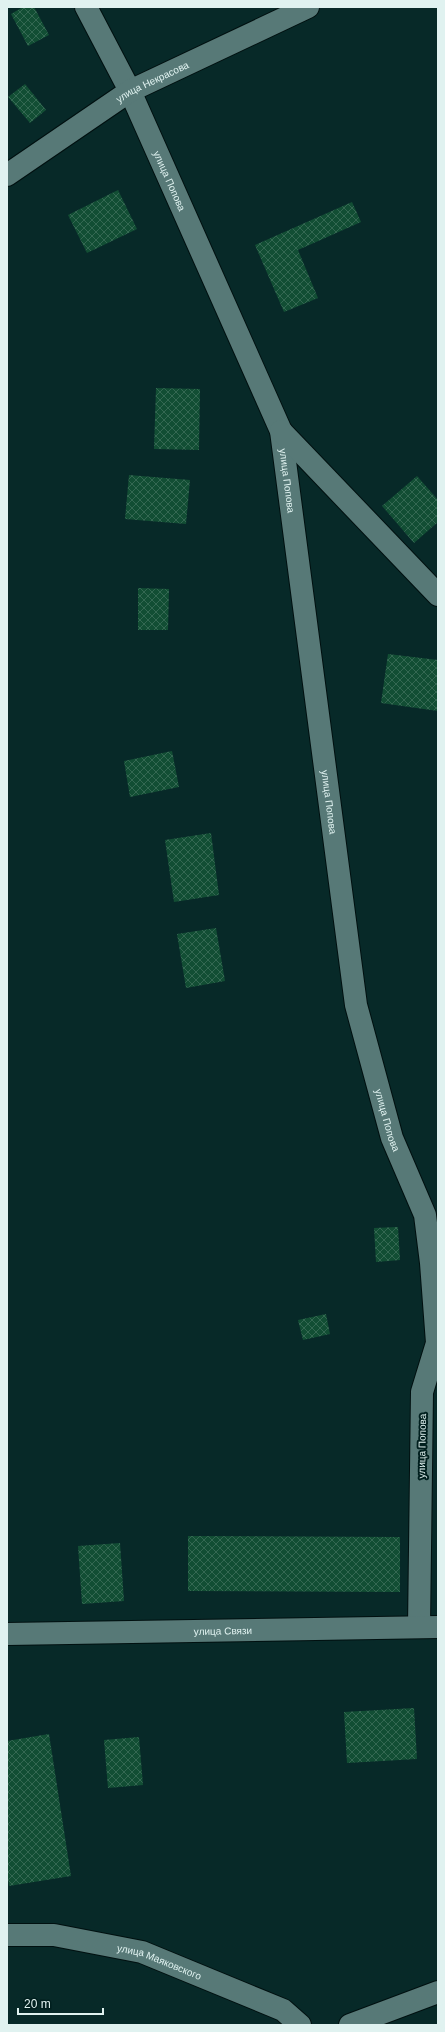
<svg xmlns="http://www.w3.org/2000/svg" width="445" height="2032" viewBox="0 0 445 2032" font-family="Helvetica,sans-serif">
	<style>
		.building { fill: url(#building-cross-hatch) }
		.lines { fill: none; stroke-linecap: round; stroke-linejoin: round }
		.minor-casing { stroke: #001010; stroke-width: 24 }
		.minor { stroke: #577977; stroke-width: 22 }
		.labels { text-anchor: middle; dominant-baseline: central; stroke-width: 4; stroke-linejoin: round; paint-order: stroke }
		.street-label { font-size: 10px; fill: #e0f2f0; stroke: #001f1e }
	</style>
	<defs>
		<pattern id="building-cross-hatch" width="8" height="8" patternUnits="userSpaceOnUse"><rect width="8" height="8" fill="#124e34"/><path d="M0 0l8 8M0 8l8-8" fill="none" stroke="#346852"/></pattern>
	</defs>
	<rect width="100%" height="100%" fill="#072928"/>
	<path class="building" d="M23,7H34L49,35L28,46L11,14Z
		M25,84L46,110L30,123L8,97Z
		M118,190L137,229L87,253L68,215Z
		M352,202L361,222L298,250L318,298L284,312L255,245Z
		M156,388L200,389L199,450L154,449Z
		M129,475L190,480L186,524L125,519Z
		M417,476L438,500V522L414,543L382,506Z
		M138,588L169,589L168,630H138Z
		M388,654L438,660V711L381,703Z
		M172,751L179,787L130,797L124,761Z
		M211,833L219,895L174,902L165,840Z
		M216,928L225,981L186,988L177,934Z
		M398,1227L400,1260L376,1262L374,1228Z
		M326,1314L330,1334L303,1340L298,1320Z
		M188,1536L400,1537V1592L188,1591Z
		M120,1543L124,1601L82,1604L78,1546Z
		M414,1708L417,1759L347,1763L344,1712Z
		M49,1734L71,1876L9,1886L7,1870V1741Z
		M139,1737L143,1785L108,1788L104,1740Z"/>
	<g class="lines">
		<defs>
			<g id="minor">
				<path id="s1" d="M86,7L130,91L281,431L356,1005L392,1138L425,1215L431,1263L437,1343L422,1392L419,1627"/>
				<path id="s2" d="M7,175L130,91L308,7"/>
				<path d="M281,431L438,595"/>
				<path id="s3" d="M7,1634L438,1627"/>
				<path id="s4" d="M7,1935H54L142,1952L283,2010L300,2025"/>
				<path d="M350,2025L438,1992"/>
			</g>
		</defs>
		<use href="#minor" class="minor-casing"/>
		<use href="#minor" class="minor"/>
	</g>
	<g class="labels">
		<g class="street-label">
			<text stroke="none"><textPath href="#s2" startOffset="173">улица Некрасова</textPath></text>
			<text stroke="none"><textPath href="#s1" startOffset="193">улица Попова</textPath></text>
			<text stroke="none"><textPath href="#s1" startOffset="517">улица Попова</textPath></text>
			<text stroke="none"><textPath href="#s1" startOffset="841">улица Попова</textPath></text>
			<text stroke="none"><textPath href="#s1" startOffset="1165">улица Попова</textPath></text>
			<text transform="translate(422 1446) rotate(-89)">улица Попова</text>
			<text stroke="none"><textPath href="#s3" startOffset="216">улица Связи</textPath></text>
			<text stroke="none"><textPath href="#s4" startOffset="156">улица Маяковского</textPath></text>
		</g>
	</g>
	<rect width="445" height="2032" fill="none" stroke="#e0f2f0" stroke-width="16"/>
	<path d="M18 2008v6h85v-6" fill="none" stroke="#e0f2f0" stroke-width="2"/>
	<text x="24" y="2008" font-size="12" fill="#e0f2f0" stroke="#001f1e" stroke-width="3" paint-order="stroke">20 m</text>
</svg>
